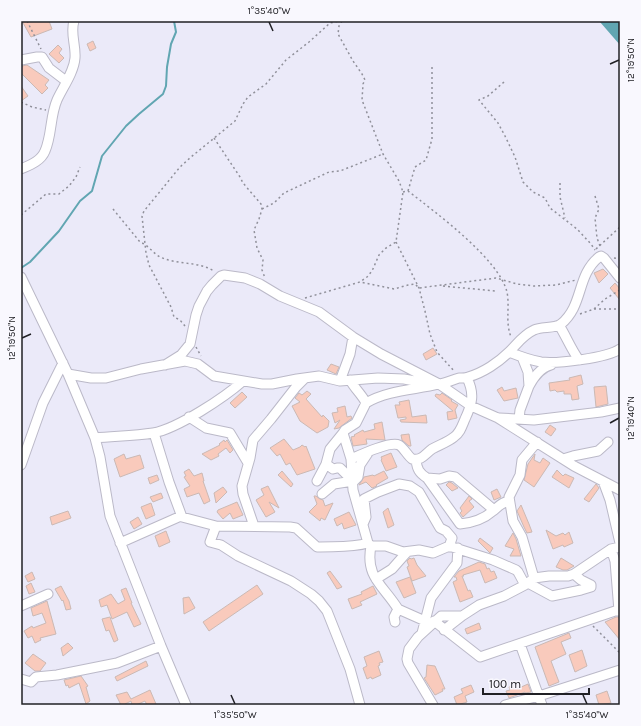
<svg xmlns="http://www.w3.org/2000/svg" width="641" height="726" viewBox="0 0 641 726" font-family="Karla,sans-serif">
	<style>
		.water { fill: #61a6b2 }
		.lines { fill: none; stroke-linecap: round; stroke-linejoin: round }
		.stream { stroke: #61a6b2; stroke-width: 2 }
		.building { fill: #f9cabc; stroke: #cbb9b4 }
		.minor-casing { stroke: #bbb9c8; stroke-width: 11 }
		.path { stroke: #90909a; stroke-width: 1.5; stroke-dasharray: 2 3; stroke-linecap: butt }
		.minor { stroke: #fff; stroke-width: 9 }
		.ticks { fill: none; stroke: #202025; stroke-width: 1.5 }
		.neatline { fill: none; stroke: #202025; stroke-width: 1.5 }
		.ticks-label { font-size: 10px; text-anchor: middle; fill: #202025 }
	</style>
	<rect width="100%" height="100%" fill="#ebeaf9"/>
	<path class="water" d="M599,21H620V45L600,22Z"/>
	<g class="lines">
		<path class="stream" d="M21,268L30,262L59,231L80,201L92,191L102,156L126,126L139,114L163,94L166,86L167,67L171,44L176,32L174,21"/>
	</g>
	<path class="building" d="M22,21H49L52,29L31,37Z
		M93,41L96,48L90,51L87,44Z
		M58,45L62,49L59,53L64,58L59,63L49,54Z
		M27,65L49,80L45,85L48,88L42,94L21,73L22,66Z
		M21,86L28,96L21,101Z
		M603,269L608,274L599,283L594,273Z
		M615,283L620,289V300L610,288Z
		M433,348L437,354L426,360L423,354Z
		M331,364L339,367L336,374L327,370Z
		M581,375L583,384L577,386L579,399L572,400L571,394H564V391L557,392L555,390L550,391L549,383L570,380L569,378Z
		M606,386L608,404L596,407L594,387Z
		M502,387L504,391L516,388L518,398L504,401L497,390Z
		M307,391L311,394L306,399L322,417L323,415L329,421L328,427L317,433L300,421L292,406L300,402L295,398L299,393L302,395Z
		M242,392L247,397L235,408L230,403Z
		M442,393L452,400L451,401L458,405L455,410L457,418L448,420L447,412L453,411L435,396L436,394L440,395Z
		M409,400L412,417L426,415L427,423L401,422L400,420L406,419V417L398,418L395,405H400L399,402Z
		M345,406L347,417L351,416L352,418L339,428L334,429L340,420L335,423L332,413L338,412L337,408Z
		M382,422L385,440L366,439L367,444L353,446L351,437L355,436L354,435L363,430L364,432L375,429L374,424Z
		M550,425L556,429L551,436L545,432Z
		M409,434L411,446H409L402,440L401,435Z
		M284,439L293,450L300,447L302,445L305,447L306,446L315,469L297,475L290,463L286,465L280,454L277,456L270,448Z
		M224,440L225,442L227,440L233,450L230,453L226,448L218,454L219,456L211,460L202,454L220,445L219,444Z
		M391,453L397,467L386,471L381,460L382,459L381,457Z
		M124,454L126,459L140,455L144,468L120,477L114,459Z
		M535,454L534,460L540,463L543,458L550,463L534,487L524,480L528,464Z
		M189,469L194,476L202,473L204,481H203L210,501L204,504L199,493L187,497L184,489L190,486L184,477L186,476L184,472Z
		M557,470L563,476L565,474L574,478L569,488L552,477Z
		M282,471L293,484L291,487L278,475Z
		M384,471L388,478L376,485L377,486L372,488L366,482L359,485L364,477L373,475L374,476Z
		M157,475L159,480L150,484L148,478Z
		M449,482L452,483L458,488L452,491L446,485Z
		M596,484L599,488L589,502L584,499Z
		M268,486L279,508L269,502L275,512L266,517L256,500L264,495L261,489Z
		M223,487L227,492L216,503L214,493Z
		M497,489L501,497L494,500L491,492Z
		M161,493L163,498L153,502L150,497Z
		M314,496H316L320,499L323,500L325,506L333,503L325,520L321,518L320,521L309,512L317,504Z
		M469,496L472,499L469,501L474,507L463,517L460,513L462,511L460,508Z
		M237,502L243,515L233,519L230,513L223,519L217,512L218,510Z
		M151,503L155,515L146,519L141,507Z
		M521,505L529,524L532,532L527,533L524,527L517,511Z
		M388,508L394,525L388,528L383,512Z
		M68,511L71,518L52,525L50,517Z
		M349,512L356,525L344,529L342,523L337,526L334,519Z
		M138,517L142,524L134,529L130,522Z
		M546,530L556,536L563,533L565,535L569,532L573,543L564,547L563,545L553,549Z
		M166,531L170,542L159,547L155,536Z
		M513,533L516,539L521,556H510L514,549L505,546Z
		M480,538L493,548L490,553L478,541Z
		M410,558L411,559L414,558L417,565L426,576L412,581L407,567L409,566L407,561Z
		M561,558L574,566L567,570H563L556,567Z
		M479,562L485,564L487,569L489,568L491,572L494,571L497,578L485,583L480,570L463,575L464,576H462L468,591L470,590L473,597L460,602L453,582L457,580L456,577H454L459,571Z
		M330,571L342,587L337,589L327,573Z
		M32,572L35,579L28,582L25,576Z
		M410,577L416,593L404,598L396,582Z
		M31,583L35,592L29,594L26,586Z
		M257,585L263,594L209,631L203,622Z
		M61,586L69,601L71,609L66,610L63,600L62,601L55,589Z
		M373,586L377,594L360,602L362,605L352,609L348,599L362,594L361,592Z
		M126,588L132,603H131L141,624L134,627L127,612L112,619L107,605L101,607L99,600L111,594L118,604L125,600L121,590Z
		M189,597L195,608L184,614L183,598Z
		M47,601L56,634L40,638L41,640L35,643L32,636L28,638L24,631L32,626L33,628L46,623L42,613L33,616L31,608Z
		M110,617L118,640L114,642L109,630L106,631L102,619Z
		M616,617H619L620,621V640L605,622Z
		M479,623L481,629L467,634L465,629Z
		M569,633L571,638L561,642L566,654L551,661L559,682L549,686L535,647Z
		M68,643L73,648L63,656L61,648Z
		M582,650L587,666L575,672L569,655Z
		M379,651L383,662L379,663L380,665L378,666L381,675L372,679L371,677L367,679L363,668L367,666L364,657Z
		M33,654L46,663L40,671H35L25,663Z
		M146,661L148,666L117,681L115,677Z
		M427,665L435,666L445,689H442L443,691L435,695L424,678L426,677Z
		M81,676L88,686L86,687L90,701L86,704L79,683L69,688L68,685L66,686L64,680Z
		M517,684L519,688L528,684L531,692L525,693V692L509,698L506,691L510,690L509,687Z
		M471,685L474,692L465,696L467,702L457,705L454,697L463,693L461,689Z
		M150,690L156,704L152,705H147L145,701L136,705H132L131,701L125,704V705H121L116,695L127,692L131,699Z
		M607,691L611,703L599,705L596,695Z"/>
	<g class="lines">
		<defs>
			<path id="minor" d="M21,60L37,57H42L49,68L66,81
				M21,169C30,165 41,161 45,151C52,135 50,116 57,100C63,87 74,72 75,58C76,45 70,33 74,21
				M21,277L68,374L95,438L100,457L110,516L161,646L186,705
				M559,325C566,336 571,349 579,360
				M509,352C519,356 530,360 541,362C557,364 607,358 620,349
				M165,365L181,355L190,344L196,315L199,306L207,291L212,285L221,276L224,275L245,278L260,284L280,296L319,312L353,337L381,354L439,384L471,406L498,418L574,466L620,490
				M68,374L91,378H106L141,369L185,361L198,364L214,376L262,384H272L297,379L319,376L340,381L378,378L404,379L431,384
				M350,380C355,389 363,396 366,403L356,423L345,430L343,433L351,459L353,490L368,543L371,546C365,577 383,585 398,609L394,617L395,622
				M340,381L350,354L353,337
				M529,386C534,377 540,368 551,365
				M366,403C388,390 415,390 439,384C446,383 452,380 459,378C462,378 466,378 468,377C483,373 499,362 509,352C518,343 523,335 534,330C542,326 554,329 561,324C584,305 576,276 599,257L601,256L604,258L620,278
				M189,417L206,428L230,433L248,463
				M499,418L534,420L601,412L620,408
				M519,419L520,410L529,386L528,372L522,357
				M154,433L169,482L182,517L216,526L290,527L296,528L317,547C335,546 351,548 368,543
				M95,438C114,436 134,436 153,433C177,429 225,397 243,381
				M351,459C360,455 390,441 399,445C404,448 407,455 412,459C422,461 425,454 432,449C439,445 448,442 454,437C460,433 462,426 465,419C472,404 475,394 467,378
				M563,459L573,456L598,451L608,442
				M416,460C417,469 419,473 427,478L460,524C472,523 484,519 493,511C499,506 502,502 509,501
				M326,464L330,449L343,433
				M21,465L43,403L63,363
				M427,478L440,479L449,476L455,477L494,510
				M317,481L326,464L333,469L337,468H340L352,480
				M603,481L610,500L620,543
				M353,482L358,477L360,465L368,453
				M322,494L334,484L353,481
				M363,524L366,517L364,499L378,492L399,484L410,486L419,492L440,528L446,531L452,538L449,547
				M216,526L210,542L221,545L238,556L291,581L311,594L319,601L327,611L350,669L360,705
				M254,526L243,494L242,486L250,458L253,440L271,419L296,387L305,378
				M120,543L181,516
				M371,546H386L403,552L419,550L433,553L447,547H452L493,560L516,570L518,572L525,585
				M611,549L615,561L619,611
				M574,574L581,580L591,585
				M534,578L522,537L513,521L509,497L520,475L522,460L537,442
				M376,579L392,569L407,552
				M528,583L552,596L581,590L591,587V585
				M21,606L48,594
				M398,609L425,621
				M434,621L480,657L615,611H620
				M444,630L462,616
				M422,633L431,598L457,563L458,548
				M520,644L542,705
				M21,679L31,682L36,677L57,675L117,663L161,646
				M433,705L408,663L407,659L409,649L418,637L441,616H462L479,605L504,596L525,585L534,578L549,576H568L574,574L611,549L620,547
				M505,705L539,696L620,670"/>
		</defs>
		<use href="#minor" class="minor-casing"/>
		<path class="path" d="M27,21L41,49
			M342,21L339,26L338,34L353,61L362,74L365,80L363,84L362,100L383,154L399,181L403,192L396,242L386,248L379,255L372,271L367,277L360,282
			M504,82L488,96L479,100L498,123L505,136L515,157L523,182L533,192L545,198L550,208L577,229L591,244L595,250
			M21,102L32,107L46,110
			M214,138L240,177L243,183L261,204L262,209L259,219L254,230L257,248L263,260L262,270L265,278
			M560,183V197L565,218
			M408,191L415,167L426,160L432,139V64
			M403,192L408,191C435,212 499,259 507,292C510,308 505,321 511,337
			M595,196L599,209L595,218L597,238L600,246
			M113,209L140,242C148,245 153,253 160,257C177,265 198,261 214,271
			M262,209L274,203L284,193L329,172L340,171L383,154
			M21,215L46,194H59L69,186L76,177L80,167
			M396,242L419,288L425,311L430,334L437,352L454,371
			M596,249L620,227
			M614,258L620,259
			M443,286L495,291
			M305,298L360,282L394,289L408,285L415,284L419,288L496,278L517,284L534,286L556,285L576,280
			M594,309H620
			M580,314L594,309L605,299L620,290
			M185,326L180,320L174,317L171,307L149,265L146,253L142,216L144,211L180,167L191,157L235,121L243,104L248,97L266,84L286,60L309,42L330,23L339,21
			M196,347L201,356
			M593,626L620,653"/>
		<use href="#minor" class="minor"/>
	</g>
	<path class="ticks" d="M269,22L273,31M610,64L619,60M22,338L31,334M610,423L619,418M231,695L235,704M583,695L587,704"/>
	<rect width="641" height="726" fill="none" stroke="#f9f8fe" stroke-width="44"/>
	<path d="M483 688v6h106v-6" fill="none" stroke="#202025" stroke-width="2"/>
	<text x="489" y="688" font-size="12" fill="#202025" stroke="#f9f8fe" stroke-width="3" paint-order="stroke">100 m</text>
	<rect x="22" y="22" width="597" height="682" class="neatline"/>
	<g class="ticks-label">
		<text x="269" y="14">1°35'40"W</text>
		<text transform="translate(630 60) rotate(-90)" y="4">12°19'50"N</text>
		<text transform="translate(11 338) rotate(-90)" y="4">12°19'50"N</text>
		<text transform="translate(630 418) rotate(-90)" y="4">12°19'40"N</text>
		<text x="235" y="718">1°35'50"W</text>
		<text x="587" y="718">1°35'40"W</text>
	</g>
</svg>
